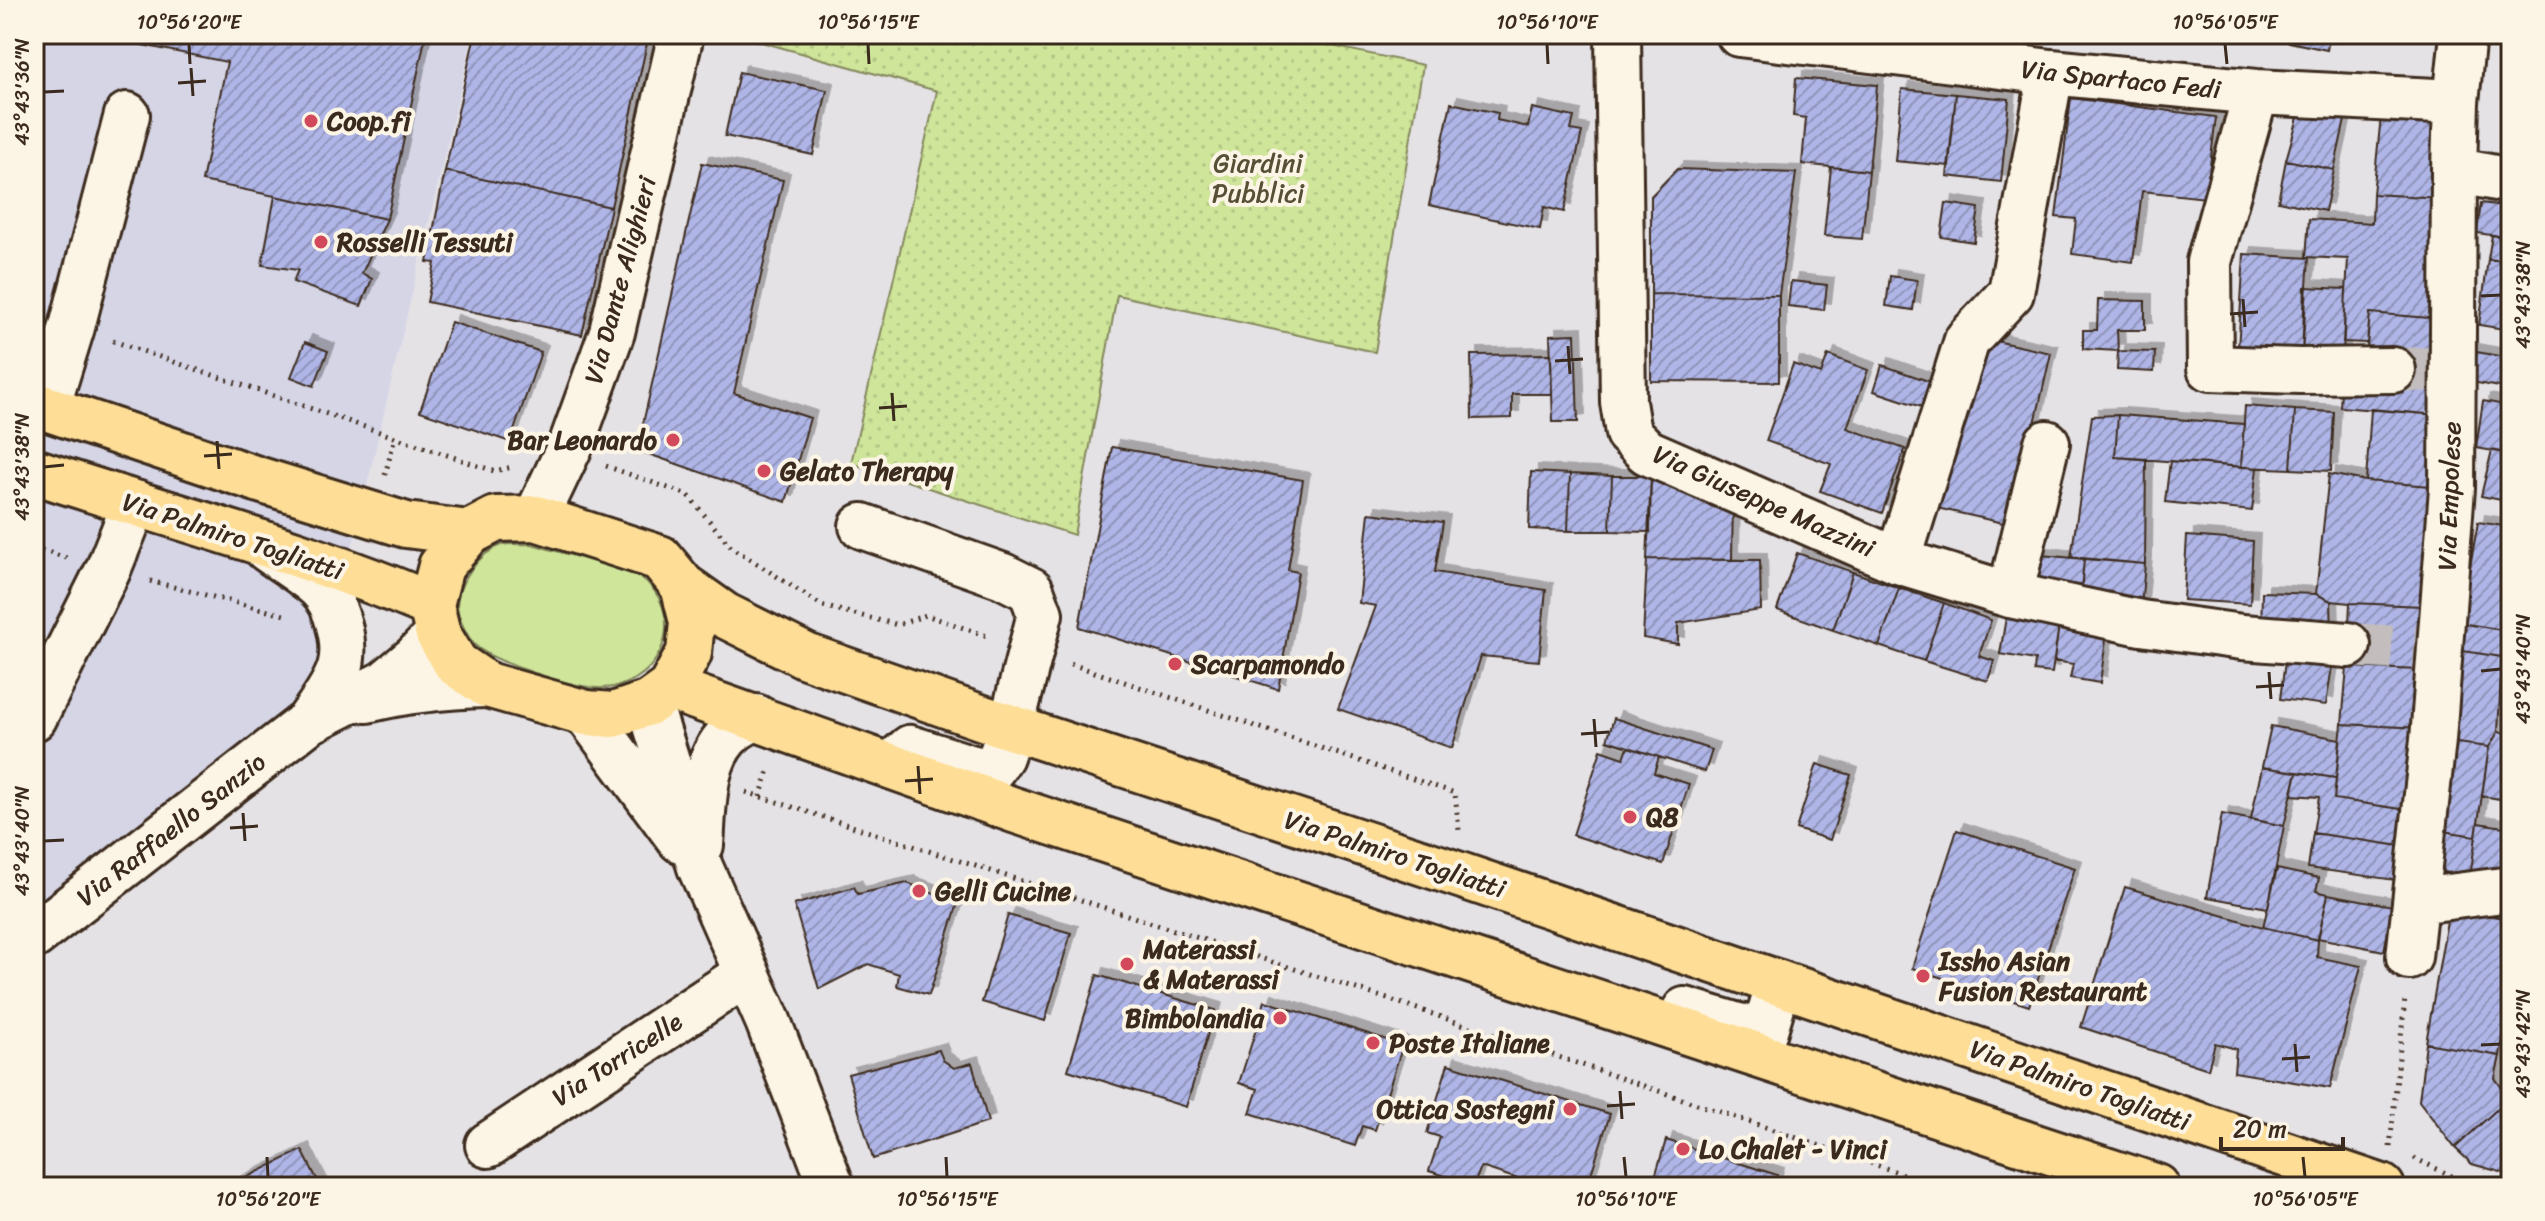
<svg xmlns="http://www.w3.org/2000/svg" width="2545" height="1221" viewBox="0 0 2545 1221" font-family="Sriracha,sans-serif">
	<style>
		.built { fill: #d5d5e6 }
		.grass { fill: #cee59a; stroke: #84885c; stroke-width: 2 }
		.park { fill: url(#park-dots); stroke: #84885c; stroke-width: 2 }
		.building { fill: url(#building-hatch); stroke: #3b2a1e; stroke-width: 2; filter: url(#shadow) }
		.lines { fill: none; stroke-linecap: round; stroke-linejoin: round }
		.minor-tunnel { stroke: #c3bdbe; stroke-width: 44; stroke-dasharray: 44 22; stroke-linecap: butt }
		.minor-casing { stroke: #3b2a1e; stroke-width: 50 }
		.major-casing { stroke: #3b2a1e; stroke-width: 50 }
		.path { stroke: #3b2a1e; stroke-width: 5; stroke-dasharray: 2 6; stroke-linecap: butt }
		.minor { stroke: #fcf5e5; stroke-width: 44 }
		.major { stroke: #fede96; stroke-width: 44 }
		.ticks { fill: none; stroke: #3b2a1e; stroke-width: 3 }
		.poi-dot { fill: #d1495b; stroke: #fcf5e5; stroke-width: 3 }
		.labels { text-anchor: middle; dominant-baseline: central; stroke-width: 8; stroke-linejoin: round; paint-order: stroke }
		.street-label { font-size: 26px; fill: #3b2a1e; stroke: #fcf5e5 }
		.poi-label { font-size: 26px; font-weight: bold; fill: #3b2a1e; stroke: #fcf5e5; text-anchor: start }
		.park-label { font-size: 26px; fill: #584f37; stroke: #fcf5e5 }
		.neatline { fill: none; stroke: #3b2a1e; stroke-width: 3 }
		.ticks-label { font-size: 20px; text-anchor: middle; fill: #3b2a1e }
	</style>
	<defs>
		<pattern id="park-dots" width="8" height="8" patternUnits="userSpaceOnUse" patternTransform="scale(2)"><rect width="8" height="8" fill="#cee59a"/><path d="M2 2h.1M6 6h.1" fill="none" stroke="#b2c584" stroke-width="1.8" stroke-linecap="round"/></pattern>
		<pattern id="building-hatch" width="6" height="6" patternUnits="userSpaceOnUse" patternTransform="scale(2)"><rect width="6" height="6" fill="#afb6e7"/><path d="M-1 1l2-2M0 6l6-6M5 7l2-2" fill="none" stroke="#9094bb"/></pattern>
		<filter id="shadow"><feDropShadow dx="7" dy="-7" stdDeviation="0" flood-color="#0004"/></filter>
	</defs>
	<rect width="100%" height="100%" fill="#e5e2e6"/>
	<filter id="ink" filterUnits="userSpaceOnUse"><feTurbulence type="fractalNoise" baseFrequency=".0125" numOctaves="2"/><feDisplacementMap in="SourceGraphic" scale="16" xChannelSelector="R" yChannelSelector="G"/><feConvolveMatrix kernelMatrix="1 2 1 2 8 2 1 2 1" color-interpolation-filters="sRGB"/></filter>
	<g filter="url(#ink)">
		<path class="built" d="M34,34H473L340,600L314,692L34,912Z"/>
		<path class="grass" d="M532,544C553,551 635,571 647,582C689,624 656,690 599,688C574,687 490,662 474,644C467,636 458,618 457,606C457,583 480,552 502,545C511,543 523,545 532,544Z"/>
		<path class="park" d="M733,34H1328L1327,45L1423,65L1375,352L1117,295L1074,535L851,463L937,91Z"/>
		<path class="building" d="M139,34H426L387,219L202,181L227,62L137,44Z
			M475,34H649L611,207L445,171Z
			M2252,34H2330L2327,50Z
			M739,72L827,90L813,155L725,136Z
			M1796,78L1877,85L1869,171L1802,164L1806,118L1793,116Z
			M1902,89L1956,94L1949,166L1895,161Z
			M1956,94L2009,99L2001,182L1947,176Z
			M2071,98L2216,117L2206,198L2142,191L2133,262L2072,254L2076,219L2056,217Z
			M1451,103L1498,113L1497,120L1528,127L1532,108L1574,117L1571,130L1582,132L1564,212L1544,207L1540,229L1429,205Z
			M2301,107L2346,115L2334,170L2286,160Z
			M2381,116L2440,120L2441,198L2373,194Z
			M2286,160L2334,170L2325,211L2278,201Z
			M702,163L783,180L734,393L810,418L786,502L637,450Z
			M1831,167L1869,171L1862,239L1824,236Z
			M1677,169L1796,173L1779,295L1651,294V196Z
			M445,171L611,207L582,335L427,302L435,263L427,262Z
			M2373,194L2441,198V319L2370,313L2367,343L2343,342L2348,259L2306,257L2309,219L2372,223Z
			M275,196L387,219L362,273L372,279L361,306L293,282L298,270L262,265Z
			M1946,203L1979,208L1974,242L1941,237Z
			M2481,203L2511,207V238L2477,233Z
			M2492,235L2511,238V262L2488,259Z
			M2244,254L2309,258L2302,355L2238,350Z
			M2488,259L2511,262V330L2479,325Z
			M1890,276L1917,280L1913,310L1886,306Z
			M1791,281L1827,285L1824,310L1788,306Z
			M2305,287L2346,289L2343,357L2302,355Z
			M1651,294L1779,295V382L1651,381Z
			M2098,300L2145,301V330H2117L2118,351L2083,349V330H2097Z
			M2370,313L2441,319L2436,379L2392,375L2366,358Z
			M451,322L541,352L510,442L420,411Z
			M1575,334L1578,422H1553L1550,335Z
			M1977,337L2051,353L2012,525L1928,506Z
			M305,342L328,351L314,386L291,377Z
			M2118,351L2155,352L2154,372L2117,370Z
			M2471,351L2511,358V389L2466,381Z
			M1551,354L1552,394H1512V418L1472,419L1471,355Z
			M1828,355L1868,370L1847,428L1905,449L1882,513L1820,491L1831,464L1766,441L1793,364L1821,374Z
			M1882,365L1943,386L1934,411L1874,391Z
			M2342,375L2436,379L2437,415L2340,407Z
			M2483,401L2511,406V454L2476,448Z
			M2245,406L2295,410L2291,469L2241,467Z
			M2371,409L2437,415L2431,486L2366,481Z
			M2295,410L2334,412L2331,471L2291,469Z
			M2118,415L2115,457L2146,459L2145,564L2071,557L2092,416Z
			M2118,415L2244,424L2241,467L2115,457Z
			M1112,447L1303,480L1288,570L1298,572L1278,689L1079,627Z
			M2492,450L2511,454V502L2481,496Z
			M2170,461L2257,468L2252,511L2165,502Z
			M1531,472L1570,474L1568,531L1529,529Z
			M1570,474L1612,476L1610,531H1568Z
			M2329,474L2366,481L2431,486L2423,606L2350,603L2331,601L2316,594Z
			M1612,476H1651L1650,532L1610,531Z
			M1651,476L1733,497L1732,560L1647,559Z
			M1369,513L1443,522L1435,572L1546,590L1539,661L1481,656L1452,748L1338,709L1376,606L1359,603Z
			M2478,522L2511,527V631L2460,623Z
			M2187,536L2253,541L2250,604L2183,600Z
			M1797,553L1853,572L1833,630L1777,610Z
			M2030,554L2084,559L2081,593L2027,588Z
			M1647,559L1760,560L1761,610L1678,623V644L1643,638Z
			M2084,559L2145,564L2141,607L2080,602Z
			M1853,572L1899,588L1879,646L1833,630Z
			M1899,588L1944,603L1924,661L1879,646Z
			M2262,592L2316,594L2331,601L2332,636L2261,634Z
			M1944,603L1991,620L1979,656L1994,661L1988,681L1924,661Z
			M2350,603L2423,606L2420,670L2347,667Z
			M2006,617L2059,625L2052,673L2034,671L2035,660L2000,654Z
			M2460,623L2507,631L2502,657L2457,650Z
			M2059,625L2107,632L2100,683L2070,678L2073,664L2054,661Z
			M2507,631H2511V661L2502,657Z
			M2287,647L2334,654L2326,705L2280,699Z
			M2457,650L2502,657L2498,732L2489,747L2449,742Z
			M2347,667L2420,670L2421,728L2342,724Z
			M1614,718L1712,750L1705,772L1607,740Z
			M2342,724L2421,728L2408,810L2334,799Z
			M2271,726L2340,739L2336,778L2262,767Z
			M2498,732L2511,733V801L2482,796L2489,747Z
			M2449,742L2489,747L2476,836L2436,830Z
			M1628,747L1659,757L1654,773L1689,784L1663,864L1573,835L1601,750L1624,758Z
			M1817,764L1851,775L1830,840L1796,829Z
			M2262,767L2297,772L2284,826L2251,819Z
			M2297,772L2336,778L2334,799L2408,810L2401,846L2313,833L2319,797L2292,795Z
			M2222,814L2284,826L2268,908L2207,897Z
			M2478,823L2511,828V879L2470,877Z
			M1957,830L2075,868L2029,1006L1912,968Z
			M2436,830L2476,836L2470,877L2433,870Z
			M2313,833L2401,846L2395,880L2308,868Z
			M2277,869L2319,878L2316,891L2328,894L2318,940L2263,927Z
			M907,883L958,903L929,995L897,986L899,974L868,964L819,989L794,905L854,887L858,894Z
			M2125,887L2263,927L2318,940L2317,957L2361,966L2330,1088L2234,1072L2236,1049L2215,1043L2208,1069L2081,1027Z
			M2328,894L2393,906L2384,951L2318,938Z
			M2449,909L2511,919V990L2500,1056L2426,1043Z
			M1008,915L1071,933L1045,1021L982,1002Z
			M1097,975L1215,1010L1186,1107L1068,1070Z
			M1265,1001L1403,1045L1375,1130L1362,1126L1355,1146L1250,1113L1258,1089L1239,1083Z
			M2426,1043L2500,1056L2495,1078L2509,1098L2455,1148L2419,1101Z
			M939,1050L943,1060L954,1068L972,1063L988,1122L873,1159L848,1074Z
			M1448,1064L1610,1114L1587,1187H1522L1524,1181L1481,1167L1474,1185L1429,1171L1440,1137L1427,1133Z
			M2509,1098H2511V1175L2472,1164L2455,1148Z
			M1666,1140L1777,1175L1773,1187H1652Z
			M302,1150L321,1187H232L231,1185Z"/>
		<g class="lines">
			<path class="minor-tunnel" d="M2393,370L2437,369
				M2348,645L2421,649"/>
			<defs>
				<path id="minor" d="M1618,34L1623,402L1628,433L1647,452L1898,561L2010,595L2141,623L2242,637L2348,645
					M1739,34L2051,72L2256,92L2456,102
					M2256,92L2209,262L2210,368L2300,371L2393,370
					M2454,170L2511,181
					M47,408L72,327L127,115
					M536,518L573,440L612,332L681,34
					M862,526L1003,576L1031,590L1040,614L1011,727L1001,756L993,768L976,769L910,748L891,765
					M267,549C283,561 302,572 318,586C337,603 347,644 340,668C334,688 319,706 308,722
					M1898,561L1967,340L2011,293L2051,72
					M2010,595L2047,443
					M367,700C407,690 447,686 487,685
					M649,703L700,867L768,1021L832,1187
					M586,713L680,840
					M34,718L108,570L135,503
					M701,845C704,808 701,756 734,730C740,725 749,721 756,717
					M2417,901L2511,889
					M34,936L308,722L385,683L415,658L438,634
					M2409,957L2433,740L2452,488L2454,170L2456,102L2463,34
					M1685,1010L1738,1026L1765,1030L1779,983
					M488,1145L746,974"/>
				<path id="major" d="M34,404L260,480L406,525L469,533
					M34,471C166,515 302,550 431,605
					M683,586L692,622L689,653L670,688L649,703L613,715L586,713L487,685L456,664L438,634L431,605L441,566L469,533L496,519L536,518L660,558L683,586L724,615L806,656L983,718L1445,870L2382,1187
					M670,688L1014,810L2157,1187"/>
			</defs>
			<use href="#minor" class="minor-casing"/>
			<use href="#major" class="major-casing"/>
			<path class="path" d="M113,341L494,471L513,467
				M606,466L688,495L731,547L823,606L898,625L926,615L990,637
				M385,475L395,437
				M34,548L67,558
				M150,581L284,615
				M1071,664L1455,793L1459,830
				M746,792L1400,1003L1941,1187
				M760,797L770,767
				M2390,1147L2405,998
				M2414,1158L2475,1187"/>
			<use href="#minor" class="minor"/>
			<use href="#major" class="major"/>
		</g>
	</g>
	<path class="ticks" d="M189,44L190,64M868,44L869,64M1547,44L1548,64M2225,44L2227,64M191,68L193,96M178,83L206,81M44,92L64,91M2481,296L2501,295M2243,299L2245,327M2230,314L2258,312M1568,346L1570,374M1555,361L1583,359M892,393L894,421M879,408L907,406M217,441L219,469M204,456L232,454M44,467L64,465M2481,671L2501,669M2269,672L2271,699M2256,687L2284,685M1594,719L1596,747M1581,734L1609,732M918,766L920,794M905,781L933,779M243,813L245,841M230,828L258,826M44,841L64,840M2295,1044L2297,1072M2481,1045L2501,1044M2282,1059L2310,1057M1620,1091L1622,1119M1607,1106L1635,1104M267,1157L268,1177M946,1157L947,1177M1624,1157L1626,1177M2303,1157L2305,1177"/>
	<g class="poi-dot">
		<circle cx="311" cy="121" r="8"/>
		<circle cx="321" cy="242" r="8"/>
		<circle cx="673" cy="440" r="8"/>
		<circle cx="764" cy="471" r="8"/>
		<circle cx="1175" cy="664" r="8"/>
		<circle cx="1630" cy="817" r="8"/>
		<circle cx="919" cy="891" r="8"/>
		<circle cx="1127" cy="964" r="8"/>
		<circle cx="1923" cy="976" r="8"/>
		<circle cx="1280" cy="1018" r="8"/>
		<circle cx="1373" cy="1043" r="8"/>
		<circle cx="1570" cy="1109" r="8"/>
		<circle cx="1683" cy="1149" r="8"/>
	</g>
	<g class="labels">
		<g class="street-label">
			<text transform="translate(2121 79) rotate(6)">Via Spartaco Fedi</text>
			<text transform="translate(620 280) rotate(-75)">Via Dante Alighieri</text>
			<text transform="translate(2449 496) rotate(-88)">Via Empolese</text>
			<text transform="translate(1764 501) rotate(24)">Via Giuseppe Mazzini</text>
			<text transform="translate(233 536) rotate(18)">Via Palmiro Togliatti</text>
			<text transform="translate(171 829) rotate(-38)">Via Raffaello Sanzio</text>
			<text transform="translate(1395 854) rotate(18)">Via Palmiro Togliatti</text>
			<text transform="translate(617 1059) rotate(-33)">Via Torricelle</text>
			<text transform="translate(2080 1085) rotate(19)">Via Palmiro Togliatti</text>
		</g>
		<g class="poi-label">
			<text x="327" y="121">Coop.fi</text>
			<text x="337" y="242">Rosselli Tessuti</text>
			<text x="657" y="440" text-anchor="end">Bar Leonardo</text>
			<text x="780" y="471">Gelato Therapy</text>
			<text x="1191" y="664">Scarpamondo</text>
			<text x="1646" y="817">Q8</text>
			<text x="935" y="891">Gelli Cucine</text>
			<text x="1143" y="949">Materassi<tspan x="1143" dy="30">&amp; Materassi</tspan></text>
			<text x="1939" y="961">Issho Asian<tspan x="1939" dy="30">Fusion Restaurant</tspan></text>
			<text x="1264" y="1018" text-anchor="end">Bimbolandia</text>
			<text x="1389" y="1043">Poste Italiane</text>
			<text x="1554" y="1109" text-anchor="end">Ottica Sostegni</text>
			<text x="1699" y="1149">Lo Chalet - Vinci</text>
		</g>
		<g class="park-label">
			<text x="1258" y="163">Giardini<tspan x="1258" dy="30">Pubblici</tspan></text>
		</g>
	</g>
	<rect width="2545" height="1221" fill="none" stroke="#fcf5e5" stroke-width="88"/>
	<path d="M2221 1137v12h122v-12" fill="none" stroke="#3b2a1e" stroke-width="4"/>
	<text x="2233" y="1137" font-size="24" fill="#3b2a1e" stroke="#fcf5e5" stroke-width="6" paint-order="stroke">20 m</text>
	<rect x="44" y="44" width="2457" height="1133" class="neatline"/>
	<g class="ticks-label">
		<text x="189" y="29">10°56'20"E</text>
		<text x="868" y="29">10°56'15"E</text>
		<text x="1547" y="29">10°56'10"E</text>
		<text x="2225" y="29">10°56'05"E</text>
		<text transform="translate(22 92) rotate(-90)" y="7">43°43'36"N</text>
		<text transform="translate(2523 295) rotate(-90)" y="7">43°43'38"N</text>
		<text transform="translate(22 467) rotate(-90)" y="7">43°43'38"N</text>
		<text transform="translate(2523 669) rotate(-90)" y="7">43°43'40"N</text>
		<text transform="translate(22 841) rotate(-90)" y="7">43°43'40"N</text>
		<text transform="translate(2523 1044) rotate(-90)" y="7">43°43'42"N</text>
		<text x="268" y="1206">10°56'20"E</text>
		<text x="947" y="1206">10°56'15"E</text>
		<text x="1626" y="1206">10°56'10"E</text>
		<text x="2305" y="1206">10°56'05"E</text>
	</g>
</svg>
